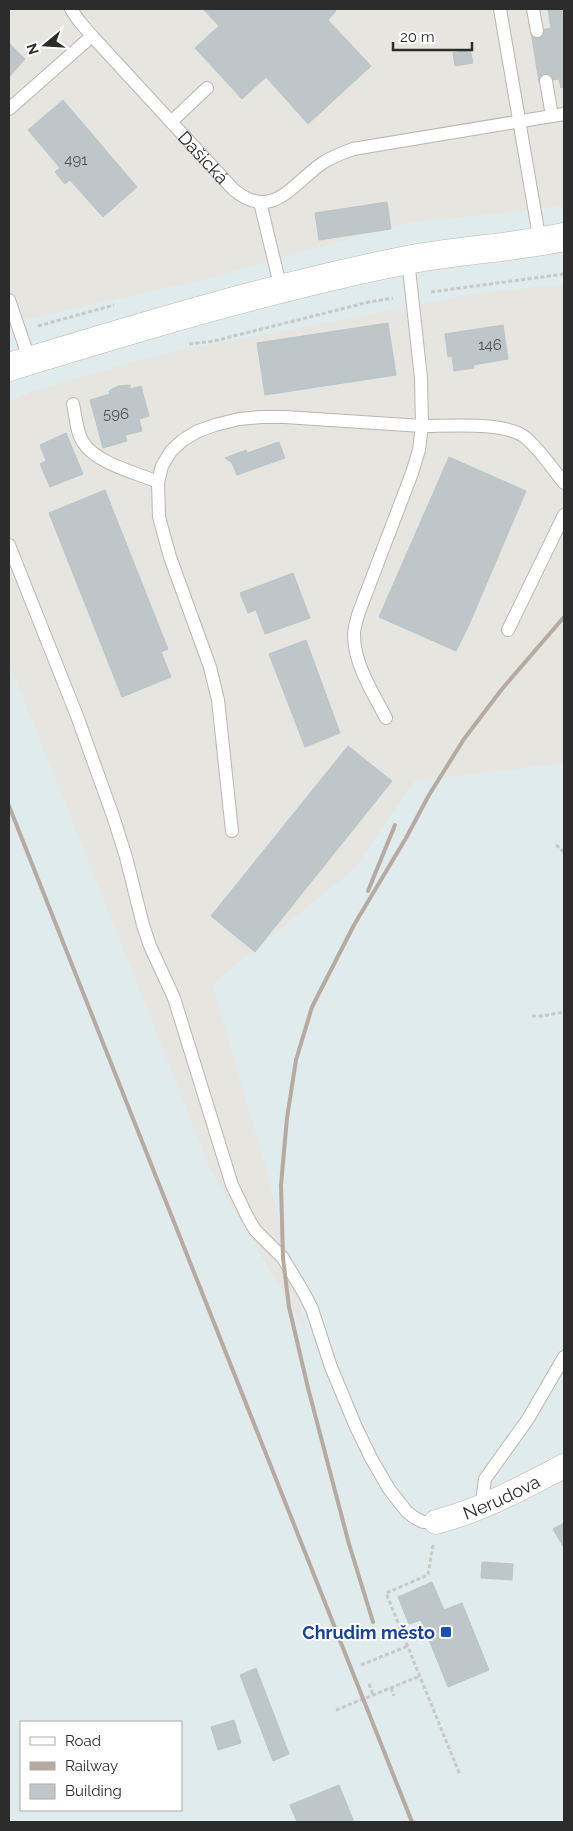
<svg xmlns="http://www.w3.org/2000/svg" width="573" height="1831" viewBox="0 0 573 1831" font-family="Raleway,sans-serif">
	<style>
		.industrial { fill: #e6e5df }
		.building { fill: #bec6c9; stroke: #b8c5c9 }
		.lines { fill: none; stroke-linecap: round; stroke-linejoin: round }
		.lane-casing { stroke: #bcb4af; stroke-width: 14 }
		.street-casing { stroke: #bcb4af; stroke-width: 25 }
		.secondary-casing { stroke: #bcb4af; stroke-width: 29 }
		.path { stroke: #c8c8c8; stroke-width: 3; stroke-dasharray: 4 2.5; stroke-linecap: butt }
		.lane { stroke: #fff; stroke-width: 12 }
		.street { stroke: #fff; stroke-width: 24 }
		.secondary { stroke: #fff; stroke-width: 28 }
		.rail { stroke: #b6aaa1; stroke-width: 4 }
		.transit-dot { fill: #1a4fb4; stroke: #fff; stroke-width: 2 }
		.labels { text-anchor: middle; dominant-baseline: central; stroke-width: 4; stroke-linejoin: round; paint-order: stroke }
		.number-label { font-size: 15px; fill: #505253 }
		.street-label { font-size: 18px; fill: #2c2c2c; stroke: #fff }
		.transit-label { font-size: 18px; font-weight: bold; fill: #164399; stroke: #fff; text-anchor: end }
	</style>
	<rect width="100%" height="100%" fill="#dfebed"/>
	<path class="industrial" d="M9,9H564V206L406,223L206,279L9,323Z
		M564,285V763L415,781L353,870L212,984L264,1162L307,1333L210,1169L148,1010L9,662V401L37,390L158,355L479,293Z"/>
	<path class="building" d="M203,9H334L336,11L328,20L371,66L308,124L266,77L242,99L195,48L219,26Z
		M548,9H564V87L561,88L559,79L539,82L531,32L551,28Z
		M9,43L25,59L9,77Z
		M470,49L473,63L455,66L453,53Z
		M63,100L137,187L103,217L70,180L65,184L55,172L60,168L28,130Z
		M387,202L391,229L319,240L315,213Z
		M388,323L396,375L265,395L257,343Z
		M503,325L508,359L473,365L474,368L454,371L452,356L448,357L445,334Z
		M130,385V389L141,386L149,416L139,419L142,431L125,435L127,441L103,448L90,400L110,394L109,391L118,386Z
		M66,433L83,474L50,487L40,464L46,461L40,445Z
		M279,442L285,458L237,475L232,463L225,458L246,450L247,453Z
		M449,457L526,491L468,627L456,651L379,617Z
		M105,490L168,649L161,652L171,677L122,697L49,513Z
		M293,573L310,618L265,634L256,610L248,613L240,593Z
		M306,640L340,733L305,747L269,654Z
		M348,746L392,781L255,952L211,916Z
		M564,1523V1548L553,1529Z
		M482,1562L513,1564L512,1580L481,1578Z
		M432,1582L444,1610L462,1603L489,1670L448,1687L421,1620L409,1624L398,1597Z
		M256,1668L289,1754L273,1761L240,1675Z
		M234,1720L241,1743L218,1750L211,1727Z
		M339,1785L354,1822H297L290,1805Z"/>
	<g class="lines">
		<defs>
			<g id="lane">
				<path id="s1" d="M71,9L79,21L92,36L233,189C271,222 292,185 321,164C331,157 342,153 353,149L564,114"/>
				<path d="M500,9L540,242"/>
				<path d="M533,9L537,31"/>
				<path d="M546,81L552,116"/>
				<path d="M9,109L92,36"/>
				<path d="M171,122L207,88"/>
				<path d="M260,202L281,289"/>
				<path d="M9,300L30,361"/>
				<path d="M73,404C76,416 76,432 83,442C95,463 137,473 158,482"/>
				<path d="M9,545L77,716L113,816L126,857L143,925L150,946L174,998L232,1185L248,1218L255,1230L283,1258L305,1295L312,1309L331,1367L356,1427L371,1458L389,1489L407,1512L415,1518L423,1522H436"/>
				<path d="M508,630L564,515"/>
				<path d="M386,718C373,693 354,664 354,635C354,627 357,619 359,612L412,473L419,450L422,426C449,426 506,421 526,438C540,450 552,468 564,483"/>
				<path d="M232,831L218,700L210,667L170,557L159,517L158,482L162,466L171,451L183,440L198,431L215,425L239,419L261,417H285L422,426L421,378L408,260"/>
				<path d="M487,1505L483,1494L485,1479L528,1419L564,1357"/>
			</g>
			<g id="street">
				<path id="s2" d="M436,1522C482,1510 522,1488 564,1466"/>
			</g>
			<path id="secondary" d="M9,367C140,327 272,287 407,260C459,250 512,248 564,237"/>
		</defs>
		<use href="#lane" class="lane-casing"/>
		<use href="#street" class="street-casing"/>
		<use href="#secondary" class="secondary-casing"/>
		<path class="path" d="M431,292L564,274
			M38,326L114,305
			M189,344L214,341L369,302L393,298
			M556,845L564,852
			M532,1016H542L564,1012
			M433,1545L428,1575L386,1593L460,1775
			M361,1665L408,1646
			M369,1684L373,1695
			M391,1688L394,1696
			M336,1710L420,1676"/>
		<use href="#lane" class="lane"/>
		<use href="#street" class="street"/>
		<use href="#secondary" class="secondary"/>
		<path class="rail" d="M9,806L412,1822
			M368,891L395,825
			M373,1622L349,1544L308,1388L289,1307L283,1258L281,1185L287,1118L296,1060L312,1007L354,925L406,838L429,795L464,739L502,689L564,617"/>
	</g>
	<rect class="transit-dot" x="440" y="1626" width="12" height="12" rx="2.5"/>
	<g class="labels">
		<g class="number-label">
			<text x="76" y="160">491</text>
			<text x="490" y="345">146</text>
			<text x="116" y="414">596</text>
		</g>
		<g class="street-label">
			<text stroke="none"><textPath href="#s1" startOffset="199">Dašická</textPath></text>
			<text stroke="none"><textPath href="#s2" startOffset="70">Nerudova</textPath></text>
		</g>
		<g class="transit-label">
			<text x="435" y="1632">Chrudim město</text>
		</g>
	</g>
	<rect width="573" height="1831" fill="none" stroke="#2c2c2c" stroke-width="20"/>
	<rect x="20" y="1721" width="162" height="90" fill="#ffffff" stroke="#ababab"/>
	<rect x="30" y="1737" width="25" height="8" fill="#ffffff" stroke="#ababab"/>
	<text x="65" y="1746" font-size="15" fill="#2c2c2c">Road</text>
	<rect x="30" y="1762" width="25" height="8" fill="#b6aaa1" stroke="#ababab"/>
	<text x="65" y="1771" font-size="15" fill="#2c2c2c">Railway</text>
	<rect x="30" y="1784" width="25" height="15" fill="#bec6c9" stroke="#ababab"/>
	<text x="65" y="1796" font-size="15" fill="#2c2c2c">Building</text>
	<g transform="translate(45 45) rotate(252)" stroke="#ffffff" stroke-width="4" paint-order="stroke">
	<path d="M0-4L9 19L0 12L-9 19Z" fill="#2c2c2c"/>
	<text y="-8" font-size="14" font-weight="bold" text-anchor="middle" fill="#2c2c2c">N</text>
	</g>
	<path d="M393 42v8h79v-8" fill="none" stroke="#2c2c2c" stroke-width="2.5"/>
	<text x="400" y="42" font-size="15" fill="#2c2c2c" stroke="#ffffff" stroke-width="4" paint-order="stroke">20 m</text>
</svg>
